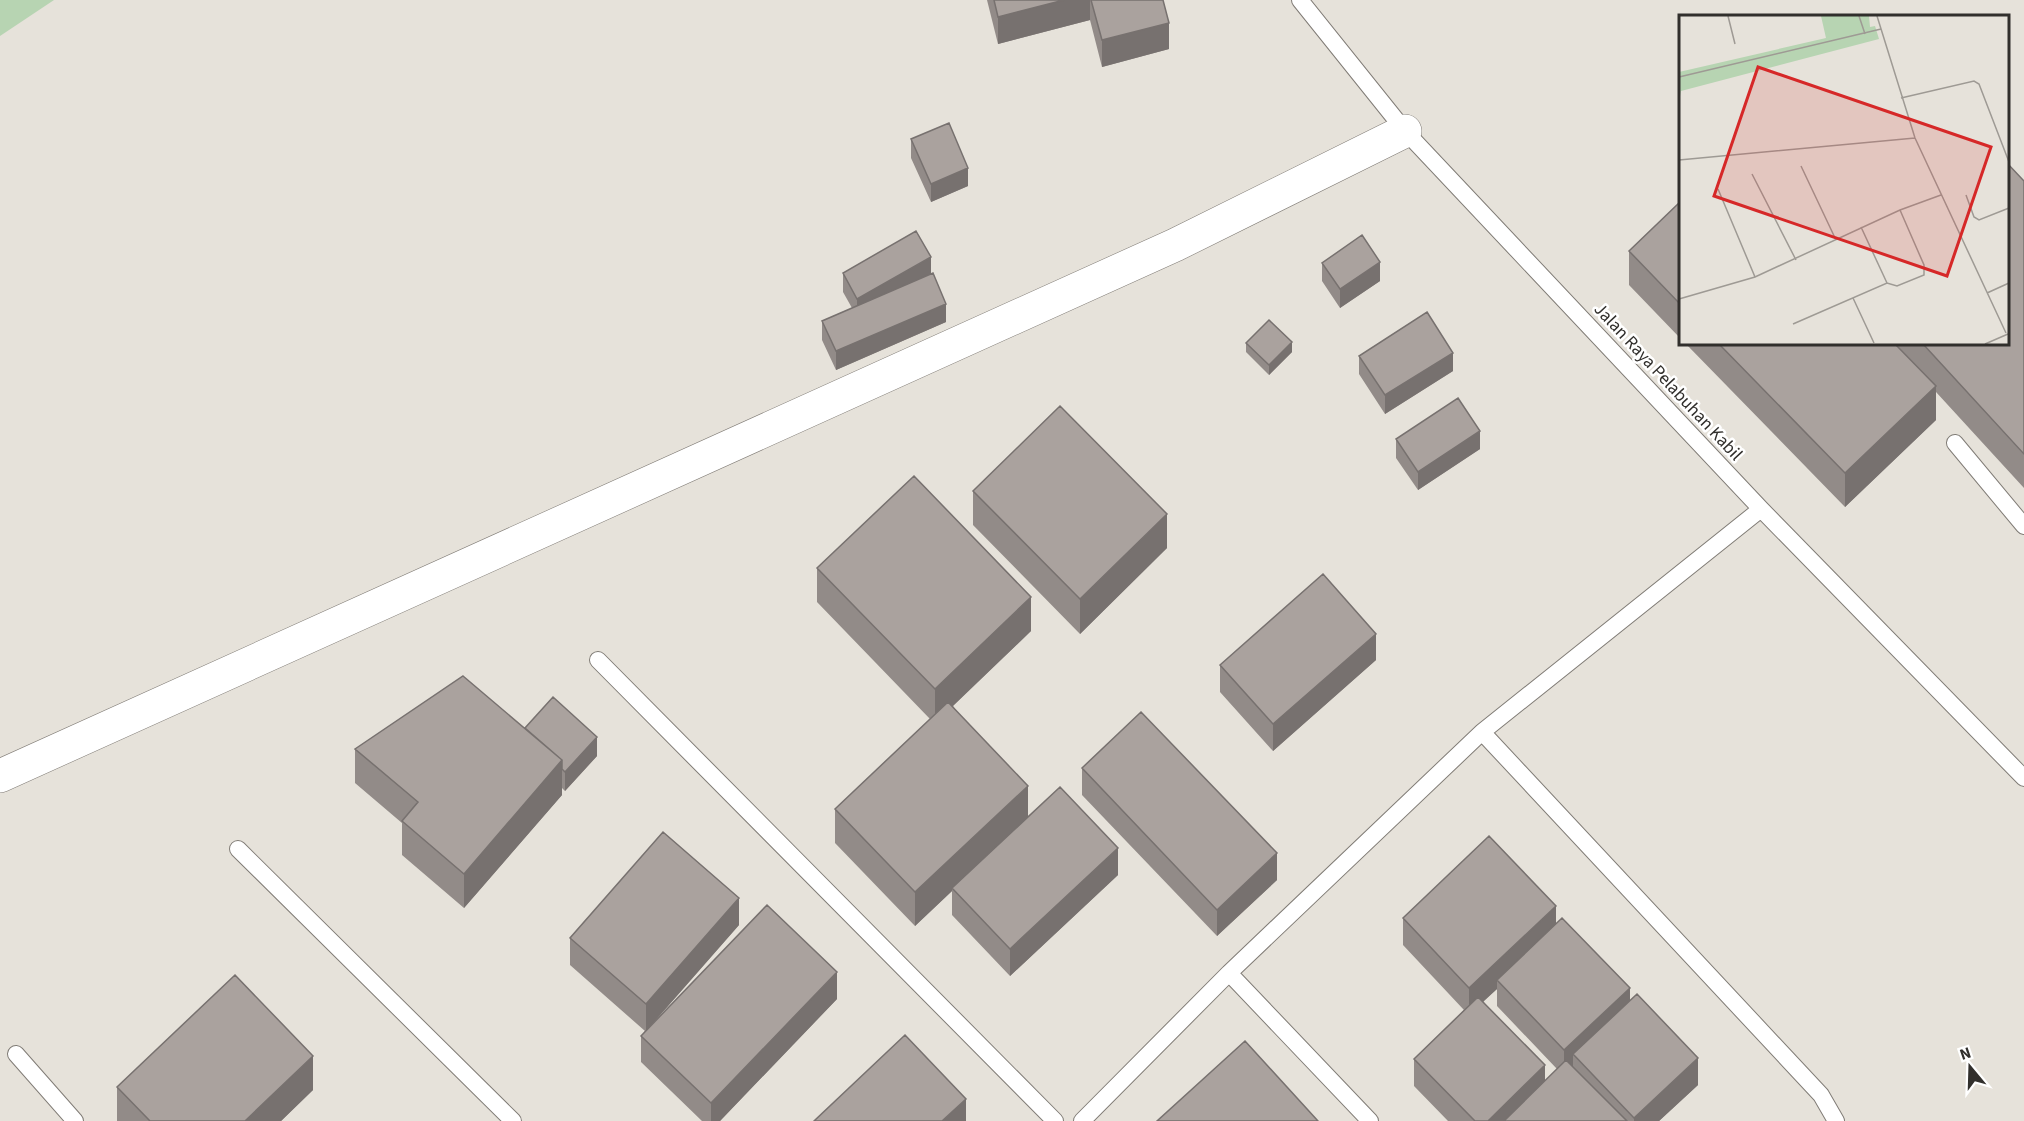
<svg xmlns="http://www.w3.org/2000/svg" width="2024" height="1121" viewBox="0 0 2024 1121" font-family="'Source Sans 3',sans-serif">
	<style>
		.green { fill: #b7d4b2 }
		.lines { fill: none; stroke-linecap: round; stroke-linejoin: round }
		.lane-casing { stroke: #807c76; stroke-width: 18 }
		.street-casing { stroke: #807c76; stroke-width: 34 }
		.lane { stroke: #fff; stroke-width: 16 }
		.street { stroke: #fff; stroke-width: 33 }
		.wall { fill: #928b88; fill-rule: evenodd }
		.shaded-wall { fill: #77716f }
		.building { fill: #aaa29e; stroke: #77716f; stroke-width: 1.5 }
		.labels { text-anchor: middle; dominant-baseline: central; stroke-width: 5; stroke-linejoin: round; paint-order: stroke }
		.street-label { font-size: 18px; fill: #312f2c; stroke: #fff }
		.inset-road { fill: none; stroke: #9e9a94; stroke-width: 1.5 }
		.view { fill: #d62828; fill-opacity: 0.15; stroke: #d62828; stroke-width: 3 }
		.inset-edge { fill: none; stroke: #312f2c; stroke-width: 3 }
	</style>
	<rect width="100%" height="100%" fill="#e6e2da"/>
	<path class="green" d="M0,0H54L0,36Z"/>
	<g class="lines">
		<defs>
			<path id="lane" d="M1300,0L1405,131L1761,509L2024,778
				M1955,443L2024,526
				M598,660L1055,1121
				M1482,732L1821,1095L1836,1121
				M238,849L513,1121
				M1229,973L1370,1121
				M16,1054L75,1121
				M1082,1121L1229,973L1482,732L1761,509"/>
			<path id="street" d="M0,776L1175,245L1405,131"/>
		</defs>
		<use href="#lane" class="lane-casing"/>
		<use href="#street" class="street-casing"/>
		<use href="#lane" class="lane"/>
		<use href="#street" class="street"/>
	</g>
	<path class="wall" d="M987,0H1163L1169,49L1102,67L1090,20L998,44Z
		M911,139L968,186L931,202L911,158Z
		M2024,181V488L1936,392V420L1845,507L1686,344H2007Z
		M1680,202V338L1629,285V251Z
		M1322,263L1380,281L1340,308L1322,281Z
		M843,273L931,274L946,322L836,370L822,340V321L852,308L843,292Z
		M1246,343L1292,352L1269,375L1246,352Z
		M1359,356L1453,371L1385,414L1359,374Z
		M1396,439L1480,449L1418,490L1396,458Z
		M973,491L1167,548L1080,634L973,525Z
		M817,568L1031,631L953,706L1028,816L1118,875L1010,976L952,915V891L915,926L835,843V809L930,719L817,602Z
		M1376,660L1273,751L1220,692V665Z
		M525,728L597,756L565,791L562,788V795L464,908L402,855V823L355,783V749Z
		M1082,768L1277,880L1217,936L1082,795Z
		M1403,918L1556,923L1630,1001L1698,1085L1659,1121H1448L1414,1086V1059L1464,1010L1403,945ZM1497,989V1006L1557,1069L1545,1081L1483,1001Z
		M739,925L648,1029L837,999L720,1121H702L641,1062V1036L645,1031L570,965V938Z
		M117,1087L313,1090L281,1121H117Z"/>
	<path class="shaded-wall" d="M1064,0H1090V20L998,44V17Z
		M1169,23V49L1102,67V40Z
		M968,168V186L931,202V184Z
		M931,257V276L857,318V299Z
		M1380,262V281L1340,308V289Z
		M946,304V322L836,370V351Z
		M1292,342V352L1269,375V365Z
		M1453,353V371L1385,414V395Z
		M1936,386V420L1845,507V473Z
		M1480,431V449L1418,490V472Z
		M1167,514V548L1080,634V599Z
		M1031,597V631L935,723V689Z
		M1376,634V660L1273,751V724Z
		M597,737V756L565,791V772Z
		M562,760V795L464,908V874Z
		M1028,786V820L952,888V891L915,926V892Z
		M1118,848V875L1010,976V949Z
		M1277,853V880L1217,936V910Z
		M739,898V925L646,1031V1004Z
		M1556,906V933L1497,980V989L1469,1015V988Z
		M837,972V999L720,1121H711V1103Z
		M1630,988V1015L1573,1054V1069L1564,1077V1050Z
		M313,1056V1090L281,1121H245Z
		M1698,1058V1085L1659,1121H1634V1118Z
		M1545,1065V1092L1515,1121H1488Z
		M966,1099V1121H942Z"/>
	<path class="building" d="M994,0H1064L998,17Z
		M1091,0H1163L1169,23L1102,40Z
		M949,123L968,168L931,184L911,139Z
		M2007,163L2024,181V454L1923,344H2007Z
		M1680,202V304L1629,251Z
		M916,231L931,257L857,299L843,273Z
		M1362,235L1380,262L1340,289L1322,263Z
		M933,273L946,304L836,351L822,321Z
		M1427,312L1453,353L1385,395L1359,356Z
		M1269,320L1292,342L1269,365L1246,343Z
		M1719,344H1895L1936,386L1845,473Z
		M1458,398L1480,431L1418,472L1396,439Z
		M1060,406L1167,514L1080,599L973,491Z
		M914,476L1031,597L935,689L817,568Z
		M1323,574L1376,634L1273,724L1220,665Z
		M463,676L562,760L464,874L402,821L418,802L355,749Z
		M553,697L597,737L565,772L562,769V760L525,728Z
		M948,702L1028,786L915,892L835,809Z
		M1141,712L1277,853L1217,910L1082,768Z
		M1060,787L1118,848L1010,949L952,888Z
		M663,832L739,898L646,1004L570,938Z
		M1489,836L1556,906L1469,988L1403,918Z
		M767,905L837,972L711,1103L641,1036Z
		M1562,918L1630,988L1564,1050L1497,980Z
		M235,975L313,1056L245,1121H150L117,1087Z
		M1637,994L1698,1058L1634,1118L1573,1054Z
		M1478,997L1545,1065L1488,1121H1475L1414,1059Z
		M905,1035L966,1099L942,1121H814Z
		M1245,1041L1318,1121H1157Z
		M1566,1060L1627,1121H1504Z"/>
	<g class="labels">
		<g class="street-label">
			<text transform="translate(1668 382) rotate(47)">Jalan Raya Pelabuhan Kabil</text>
		</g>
	</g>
	<g transform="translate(1679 15)">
		<rect width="330" height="330" fill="#e6e2da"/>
		<path d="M142,1H190L191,12L196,11L200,24L2,76L0,86V57L147,23Z" fill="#b7d4b2"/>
		<path class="inset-road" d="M49,1L56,29M180,1L186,19M198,1L236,123L327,318M0,62L202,14M222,83L295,66L300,69L330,147M0,145L236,123M122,151L157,225M73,159L117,245M39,174L76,262M287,180L295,202L300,205L330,193M182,212L208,268M308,278L330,268M174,283L195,328M0,284L76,262L221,195L262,180M114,309L208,268L218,271L245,260V250L221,195M306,329L329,319"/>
		<path class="view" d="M79,52L312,132L268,261L35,181Z"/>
		<rect width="330" height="330" class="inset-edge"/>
	</g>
	<g transform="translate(1970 1067) rotate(341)" stroke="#ffffff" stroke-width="4.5" paint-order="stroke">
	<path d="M0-4.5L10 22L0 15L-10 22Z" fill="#312f2c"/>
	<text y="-9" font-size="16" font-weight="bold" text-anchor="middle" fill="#312f2c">N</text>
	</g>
</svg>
